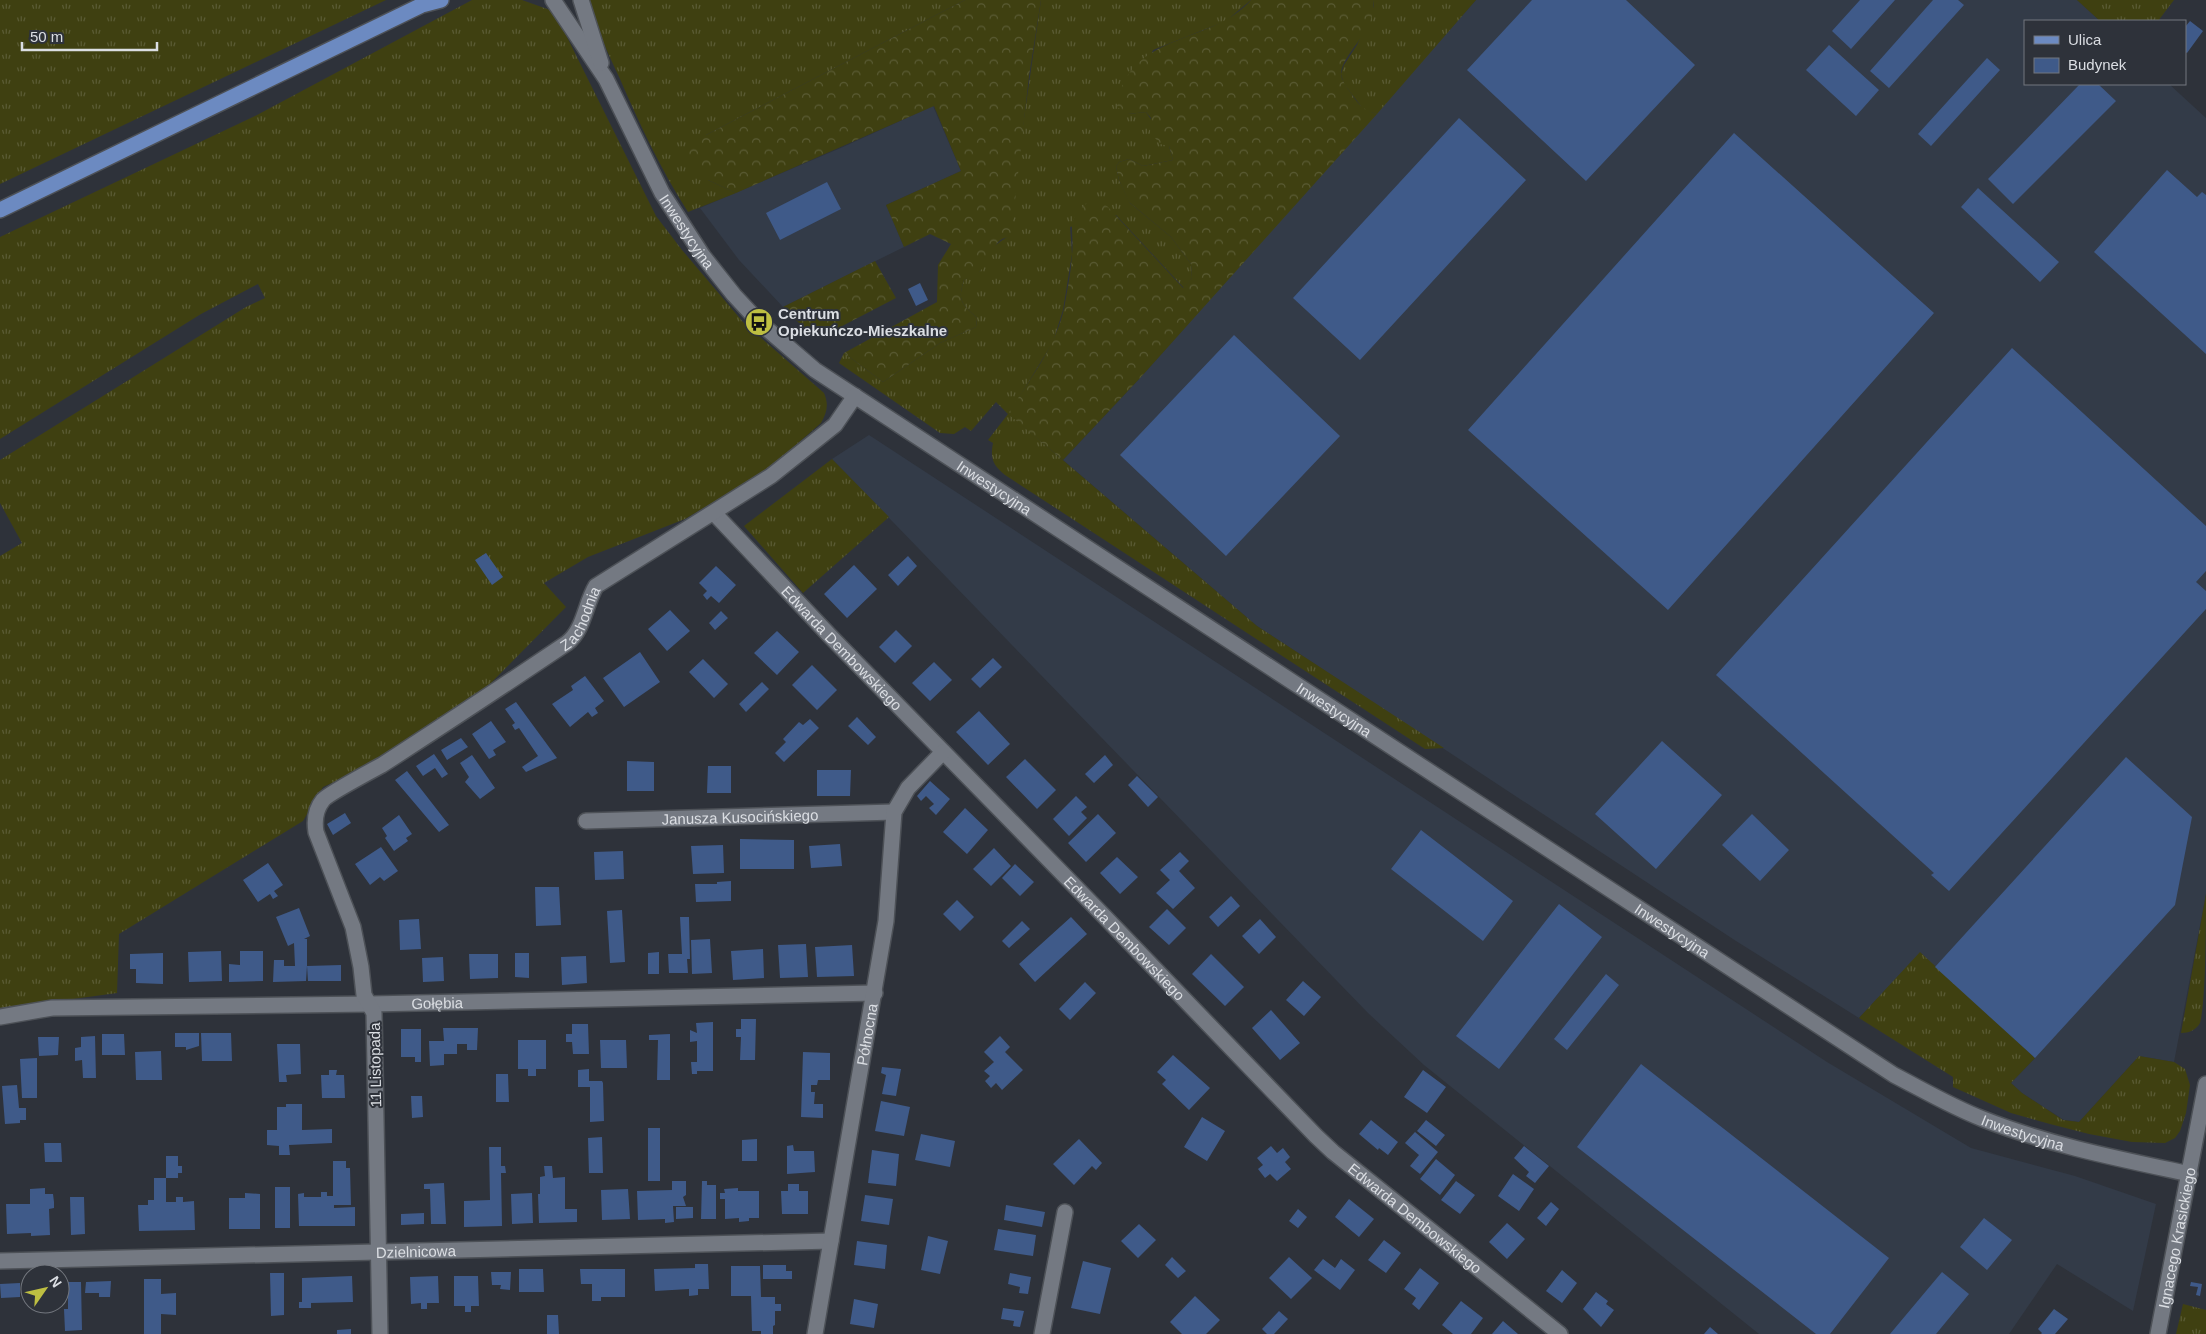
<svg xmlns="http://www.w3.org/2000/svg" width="2206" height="1334" viewBox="0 0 2206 1334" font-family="Arial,sans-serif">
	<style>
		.built { fill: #333b48 }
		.grass { fill: url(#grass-tufts) }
		.forest { fill: url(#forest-crowns) }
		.building { fill: #3f5a89 }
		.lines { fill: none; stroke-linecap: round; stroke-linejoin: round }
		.minor-casing { stroke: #4d5157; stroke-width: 18 }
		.major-casing { stroke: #4d5157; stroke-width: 18 }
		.minor { stroke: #747982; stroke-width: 15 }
		.major { stroke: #6c8ac1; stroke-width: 15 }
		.labels { text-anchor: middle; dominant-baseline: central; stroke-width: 4; stroke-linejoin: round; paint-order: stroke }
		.street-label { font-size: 15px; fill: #dbdee3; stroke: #2e323a }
		.poi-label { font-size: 15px; font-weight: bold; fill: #dbdee3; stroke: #2e323a; text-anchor: start }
	</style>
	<defs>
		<pattern id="grass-tufts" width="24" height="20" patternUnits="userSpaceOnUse" patternTransform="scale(1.25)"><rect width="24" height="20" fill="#3f4011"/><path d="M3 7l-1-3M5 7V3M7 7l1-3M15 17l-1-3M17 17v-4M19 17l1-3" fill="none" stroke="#5a5b34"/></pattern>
		<pattern id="forest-crowns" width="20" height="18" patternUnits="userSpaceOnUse" patternTransform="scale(1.25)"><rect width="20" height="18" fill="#3f4011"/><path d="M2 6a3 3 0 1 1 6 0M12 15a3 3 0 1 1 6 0" fill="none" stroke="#5a5b34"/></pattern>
	</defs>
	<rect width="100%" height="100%" fill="#2e323a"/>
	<path class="built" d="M1476,0H2077L2100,21H2025V84H2169L2206,118V894L2174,1062L2139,1056L2079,1122L2064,1120L2022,1093L2011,1083L2035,1058L1920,953L1859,1018L1736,941L1257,626L1063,460L1141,377Z
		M933,106L961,171L886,205L904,247L783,307L739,260L700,208L843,147Z
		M869,435L1827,1062L1971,1148L2075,1176L2156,1204L2133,1311L2057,1264L2009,1334H1759L1424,1065L1368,1013L832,459Z"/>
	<path class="grass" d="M0,0H386L0,184Z
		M472,0H522L550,10L559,21L656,216L682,250L743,322L824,393C829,405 827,412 821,423L766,471L685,519L588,557L544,583L566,607L482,692L359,771L323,787L303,821L119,934L117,993L0,1009V556L22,543L0,503V460L246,307L265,298L258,284L201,314L0,439V237L257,115Z
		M589,0H965L706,135L708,180L736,193L688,212C661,170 640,125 620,79C608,53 596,28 589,0Z
		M1041,0H1251L1226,21L1153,50L1128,114L1146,112L1169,146L1173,160L1143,166L1129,159L1119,162L1116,167L1119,180L1130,203L1171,237L1191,264L1192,278L1184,288L1116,215L1070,227L1072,254L1063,310L1053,342L1009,414L1257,626L1444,748L1425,749L1005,475C993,465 990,459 993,443L988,440L1008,414L996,402L971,431L965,427L954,434L940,433L839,363L844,353L883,382L940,343L976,327L977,318C962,304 957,301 964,280L980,271L994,246L1007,237Z
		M1373,0H1476L1377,114L1364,110L1344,84L1341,74L1344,65L1357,45L1374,6Z
		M2077,0H2174L2158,21H2100Z
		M832,459L889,517L803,593L744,526Z
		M2206,894C2206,921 2206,1002 2200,1023C2196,1030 2189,1033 2181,1033Z
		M1920,952L2035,1058L2011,1083L2022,1093L2063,1120L2079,1122L2139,1056L2174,1062L2185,1069L2190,1085L2186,1113L2180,1131L2175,1138L2165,1143L2132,1142L2089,1134L2050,1124L2011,1113L1953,1087V1077L1859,1018Z
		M2183,1304L2206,1310V1334H2176Z"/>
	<path class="forest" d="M965,0H1041L1029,76L1011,237C991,237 991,262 979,272C975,275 969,278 964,280C957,301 962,304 977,318L976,327L940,343L883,382L844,353L937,302L938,265L951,244L930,234L904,247L886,205L961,171L934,106L736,193L708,180L687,159L689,147L706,135Z
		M1251,0H1373C1378,29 1343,52 1341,73C1341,80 1347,88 1351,93C1358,105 1364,110 1377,114L1141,377L1063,460L1008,414C1029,380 1055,348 1064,309C1067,291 1071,273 1072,255C1075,227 1063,219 1093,199L1107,206L1183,288L1192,278L1191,264L1171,237L1129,202L1119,180L1116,167L1119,162L1129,159L1143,166L1173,160L1169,146L1160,144L1150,132L1151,118L1146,112L1128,114L1117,107C1127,31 1211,46 1251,0Z
		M875,261L896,298L821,337H813L783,307Z"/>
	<path class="building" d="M1532,0H1626L1695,65L1586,181L1467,70Z
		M1860,0H1895L1851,49L1832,31Z
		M1933,0H1958L1964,5L1889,88L1870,71Z
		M2190,21L2203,31L2187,53L2185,52V27Z
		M1829,45L1879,90L1856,116L1806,70Z
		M1987,58L2000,70L1931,146L1918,134Z
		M2080,84H2098L2116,101L2013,204L1988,179Z
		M1459,118L1526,180L1360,360L1293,298Z
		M1734,133L1934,313L1668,610L1468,430Z
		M2167,170L2197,197L2202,192L2206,195V354L2094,252Z
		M827,182L841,209L780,240L766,213Z
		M1978,188L2059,262L2040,282L1961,207Z
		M920,283L928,300L916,306L908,289Z
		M1234,335L1340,436L1226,556L1120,455Z
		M2012,348L2206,526V571L2196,582L2206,591V609L1949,891L1931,875L1934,873L1716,675Z
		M486,553L503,577L492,585L475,560Z
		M908,556L917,566L898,586L888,575Z
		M854,565L877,589L847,618L824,594Z
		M716,566L736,585L719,603L711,596L707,600L703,595L707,591L699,583Z
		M670,610L690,631L667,651L648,629Z
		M721,611L728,618L715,630L709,623Z
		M896,630L912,646L895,663L879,647Z
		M777,631L799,652L777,675L754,653Z
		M640,652L660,682L624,707L603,678Z
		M993,658L1002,667L980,688L971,679Z
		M703,659L728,684L714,698L689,672Z
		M934,662L952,680L930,701L912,683Z
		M812,665L837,690L817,710L792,685Z
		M585,676L604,701L595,708L598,713L592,717L588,712L570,727L552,704L573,690L571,686Z
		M762,682L769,689L746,712L739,704Z
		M516,702L557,758L526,772L522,767L538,756L519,728L515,730L512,725L515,723L505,709Z
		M979,711L1010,744L988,765L956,732Z
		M857,717L876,737L868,745L848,726Z
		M810,719L819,728L784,762L775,753L786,742L783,739L799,722L803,725Z
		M491,721L506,742L493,750L496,755L489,759L472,734Z
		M461,738L468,747L447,760L441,750Z
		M1662,741L1722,795L1656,869L1595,814Z
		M434,754L448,774L442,778L435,768L423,776L416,766Z
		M472,755L495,788L480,799L465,782L469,777L460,763Z
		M1105,755L1113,765L1094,783L1085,774Z
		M2126,757L2192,817L2175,905L2035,1058L1935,967Z
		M1025,759L1056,790L1037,809L1006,777Z
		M627,761L654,762V791H627Z
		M708,766H731V793H707Z
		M817,770H851L850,796H817Z
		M407,771L449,825L439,832L395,780Z
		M1137,776L1158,797L1148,807L1128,785Z
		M930,781L950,799L936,815L929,808L934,804L926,796L921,801L917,796Z
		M1076,796L1087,807L1081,812L1087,818L1069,836L1053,819Z
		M965,808L988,830L967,854L943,832Z
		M345,813L351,823L333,835L327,824Z
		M1098,814L1116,833L1086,862L1068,843Z
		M1752,814L1789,850L1760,881L1722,845Z
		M399,815L412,834L406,838L408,841L394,851L385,838L387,836L382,828Z
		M1421,830L1513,901L1483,941L1391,869Z
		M740,839L794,840V869H740Z
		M840,844L842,866L811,868L809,846Z
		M723,845L724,873L693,874L691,846Z
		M381,847L398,871L384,881L380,877L370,885L355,864Z
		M994,848L1011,866L991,886L973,869Z
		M623,851L624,879L595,880L594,852Z
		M1180,852L1189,861L1179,871L1195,888L1173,909L1156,893L1170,880L1160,870Z
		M1117,857L1138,877L1120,894L1100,873Z
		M268,863L283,885L274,891L278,896L273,899L270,894L258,902L243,880Z
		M1015,864L1034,882L1020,896L1002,878Z
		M731,881V901L696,902L695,884H717V882Z
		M535,887H559L561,925L536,926Z
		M1231,896L1240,906L1218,927L1209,917Z
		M957,900L974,917L960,931L943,914Z
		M1559,904L1602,937L1499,1069L1456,1036Z
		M299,908L310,936L304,939H307V966L341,965V981H308L307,966L306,981L273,982L274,960H284V966H295L294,943L288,946L276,917Z
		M1167,909L1186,928L1169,945L1149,927Z
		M622,910L625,962L610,963L607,911Z
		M680,917H689L690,959H687L688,973H669L668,954H682Z
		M1071,917L1087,934L1035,982L1019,964Z
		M419,919L421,949L400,950L399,920Z
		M1260,919L1276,937L1259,954L1242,936Z
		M1022,921L1030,929L1009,948L1002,941Z
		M710,939L712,973L692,974L691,940Z
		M806,944L808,977L780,978L778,945Z
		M852,945L854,976L817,977L815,947Z
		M763,949L764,978L733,980L731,951Z
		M221,951L222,981L189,982L188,952Z
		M240,951H263V981L229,982V964L240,965Z
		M659,952V974H648V953Z
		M163,953V984L136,983V969H130V954Z
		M515,953H529V978L515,977Z
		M469,954H498V978L470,979Z
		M1211,954L1244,987L1225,1006L1192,974Z
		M586,956L587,983L562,985L561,957Z
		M443,957L444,981L423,982L422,958Z
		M1606,974L1619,985L1567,1050L1554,1039Z
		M1303,981L1321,997L1304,1016L1286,1000Z
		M1085,982L1096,993L1070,1020L1059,1009Z
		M1271,1010L1300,1043L1280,1060L1252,1028Z
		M741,1019H756L755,1060H740L741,1037H736V1029H741Z
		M713,1022V1071H697V1074H692L691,1062H697V1041L690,1042V1030L697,1033L696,1023Z
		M572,1024H588L589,1054H573L572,1042H566V1034H572Z
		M443,1028H478L477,1050H467V1044H457V1054H444V1065L430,1066L429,1041H444Z
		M401,1029H421V1062H415V1057H401Z
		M175,1033H199V1046L186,1050V1047H175Z
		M201,1033H231L232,1061H202Z
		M102,1034H124L125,1055H102Z
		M670,1034V1080H657L658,1040H649V1035Z
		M95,1036L96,1078H83L82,1060L75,1061V1048L81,1047V1037Z
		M1000,1036L1010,1047L1005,1052L1023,1070L1002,1090L996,1083L991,1088L985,1081L990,1076L984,1071L994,1062L984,1052Z
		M38,1037H59L58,1055L39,1056Z
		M518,1040H546V1069H536V1076H528V1069H518Z
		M600,1040H626L627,1068H601Z
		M277,1044H300L301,1074L286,1075L287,1082H279Z
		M161,1051L162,1080H136L135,1052Z
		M803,1052L830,1053V1080H818L817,1085H811V1092H815L814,1104H823V1118L801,1117Z
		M1173,1055L1210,1088L1189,1110L1162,1084L1166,1080L1157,1072Z
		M37,1058V1098H22L20,1059Z
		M1641,1064L1889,1258L1830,1334H1816L1577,1147Z
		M882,1067L901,1069L896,1096L882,1094L886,1075L881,1073Z
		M589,1069V1081H602L603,1083L604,1121L590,1122V1087H578V1070Z
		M329,1070H337L336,1075H344L345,1098H322L321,1075H329Z
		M1423,1070L1446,1087L1427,1113L1404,1097Z
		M496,1074H508L509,1102H496Z
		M17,1085L19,1108H26V1120H20V1123L5,1124L2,1086Z
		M411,1096H422L423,1117L412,1118Z
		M881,1101L910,1107L904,1136L875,1131Z
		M286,1104H302V1130L332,1129V1143L289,1145L290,1155H279V1146L267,1145V1130H277V1107H286Z
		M1202,1117L1225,1131L1207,1161L1184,1147Z
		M1371,1120L1398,1142L1388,1155L1379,1148L1378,1150L1359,1134Z
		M1426,1120L1445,1135L1436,1146L1417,1131Z
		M648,1128H660V1181H648Z
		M1415,1132L1438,1152L1420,1174L1410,1166L1419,1155L1405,1143Z
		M921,1134L955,1141L950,1167L915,1160Z
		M602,1137L603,1173H589L588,1138Z
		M757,1139V1161H742V1140Z
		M1079,1139L1102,1163L1096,1170L1092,1166L1074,1185L1053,1164Z
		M44,1143H61L62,1162H45Z
		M793,1145L794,1151H814L815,1172L787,1174V1146Z
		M1271,1146L1277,1153L1283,1148L1290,1157L1285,1162L1291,1169L1277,1181L1270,1174L1265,1178L1258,1169L1263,1165L1257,1158Z
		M1524,1146L1549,1166L1535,1183L1526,1176L1529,1172L1514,1158Z
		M489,1147H501V1166H505L506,1173H501L502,1226L464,1227V1201L490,1200Z
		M872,1150L899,1154L896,1186L868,1183Z
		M166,1156H178V1166H182V1173H178V1178H166V1202H176V1197H183V1202L194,1201L195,1230L139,1231L138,1205H148V1200H154V1178H166Z
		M1436,1159L1455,1175L1440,1195L1420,1179Z
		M333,1161H346V1168H350L351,1205H334V1208L355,1207V1226H299L298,1194L304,1193V1197H321V1192H327V1196H333Z
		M544,1166H552L553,1178L565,1177V1209H577V1222L539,1223L538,1194H540V1177L545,1176Z
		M1513,1174L1534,1189L1519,1211L1498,1196Z
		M672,1181H686V1195L683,1197L686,1206H673L674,1222L665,1223V1219L638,1220L637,1191L672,1190Z
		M702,1181H707V1185H716V1219H701Z
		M1456,1181L1475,1195L1460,1214L1441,1200Z
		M444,1183L446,1224H431L430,1189H424V1184Z
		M788,1184H799V1191H808V1214H782L781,1191H788Z
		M275,1187H290V1228H275Z
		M45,1188V1194H53L54,1202V1208L49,1209L50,1235L31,1236V1233L7,1234L6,1204H30V1189Z
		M738,1188V1191H759V1218H749V1221L739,1222V1218L725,1219V1199H720V1193H725L724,1189Z
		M628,1189L630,1219L602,1220L601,1190Z
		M245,1193L260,1194V1229H229V1198H245Z
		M532,1193L533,1223L512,1224L511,1194Z
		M865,1195L893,1199L889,1225L861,1221Z
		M70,1197H84L85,1234L71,1235Z
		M1349,1199L1374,1219L1359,1237L1335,1217Z
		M1551,1202L1559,1209L1546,1226L1537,1218Z
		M1006,1205L1045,1212L1042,1227L1004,1220Z
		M676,1207H693V1218L676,1219Z
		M1298,1209L1307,1217L1298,1228L1289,1221Z
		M424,1213V1224L401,1225V1214Z
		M1984,1218L2012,1240L1987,1270L1960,1247Z
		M1507,1223L1525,1239L1507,1259L1489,1242Z
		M1139,1224L1156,1240L1138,1258L1121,1241Z
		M998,1229L1036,1235L1033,1256L994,1250Z
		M928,1236L948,1241L940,1274L921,1270Z
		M1384,1240L1401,1253L1386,1273L1368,1260Z
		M857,1241L887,1245L885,1269L854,1265Z
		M1172,1257L1186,1271L1178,1278L1165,1265Z
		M1289,1257L1312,1278L1291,1299L1269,1278Z
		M1323,1259L1335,1268L1341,1259L1355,1270L1340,1290L1314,1270Z
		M1083,1261L1111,1268L1100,1314L1071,1308Z
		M695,1264H708L709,1289H698V1295L689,1296V1289L655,1291L654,1269L695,1268Z
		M763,1265H786V1271H792V1279H763Z
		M731,1266H760L761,1297H775V1304H781V1311H775V1325L773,1326V1334H761V1331H752L751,1296H731Z
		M1420,1268L1439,1283L1419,1310L1412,1304L1416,1298L1404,1289Z
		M519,1269H543L544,1292H519Z
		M580,1269H625V1297H601V1301H592V1284H581Z
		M1562,1270L1577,1283L1562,1303L1546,1291Z
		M491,1272H511L510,1290L500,1289L501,1285H492Z
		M1942,1272L1969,1294L1936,1334H1890Z
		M270,1273H284V1315L271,1316Z
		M1010,1273L1031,1277L1028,1294L1019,1293L1020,1287L1008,1284Z
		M352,1276L353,1302L311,1303V1308H299V1302H302V1278Z
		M438,1276L439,1303H427V1309H421V1303L411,1304L410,1277Z
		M454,1276H478L479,1306H471V1312H465V1306H454Z
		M144,1279H161V1294L176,1293V1315L161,1314V1334H144Z
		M111,1281L110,1297H99V1293H85L86,1282Z
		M27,1282H30V1304H27Z
		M68,1282H81L82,1330L65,1331L64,1309H68Z
		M2191,1282L2202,1284L2200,1296L2196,1295L2198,1287L2190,1286Z
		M20,1283V1297L1,1298L0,1284Z
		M1596,1292L1608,1301L1606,1304L1614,1310L1601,1327L1583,1309Z
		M1195,1296L1220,1320L1206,1334H1182L1170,1322Z
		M854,1299L878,1304L874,1328L850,1324Z
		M1461,1301L1483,1318L1471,1334H1453L1442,1325Z
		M1003,1308L1024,1311L1020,1327L1013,1326L1014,1321L1001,1319Z
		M2054,1309L2068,1319L2055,1334H2041L2042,1333L2038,1329Z
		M1279,1311L1288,1319L1274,1334H1267L1262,1329Z
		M547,1315H558L559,1334H547Z
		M1503,1321L1518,1334H1492Z
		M1710,1327L1718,1334H1704Z
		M351,1329V1334H337V1330Z"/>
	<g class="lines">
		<defs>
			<g id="minor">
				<path id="s1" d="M553,0L606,79L662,193L703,256L734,295L759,322L815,370L1894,1075C1923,1090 1952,1107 1983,1119C2049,1145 2120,1159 2190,1174"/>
				<path d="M581,0L601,63"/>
				<path id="s2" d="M714,513L831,637L1104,916L1316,1136L1333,1152L1560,1334"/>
				<path id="s3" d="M586,821L894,812"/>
				<path id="s4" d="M0,1017L52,1008L370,1004L875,993"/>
				<path id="s5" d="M0,1261L831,1241"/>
				<path id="s6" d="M380,1334L374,1013L364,995L361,967L353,927L316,832C314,820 315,810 323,800C328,794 371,771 382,765C444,725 506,684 567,643C584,630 585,604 596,586L771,476L835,425L855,396"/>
				<path id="s7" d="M815,1334L886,921L894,812L908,788L943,752"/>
				<path d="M1042,1334L1065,1212"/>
				<path id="s8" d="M2158,1334L2206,1084"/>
			</g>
			<path id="major" d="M0,210L422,5L441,0"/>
		</defs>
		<use href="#minor" class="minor-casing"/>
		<use href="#major" class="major-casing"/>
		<use href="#minor" class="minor"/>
		<use href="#major" class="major"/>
	</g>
	<defs>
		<symbol id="bus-disc" viewBox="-11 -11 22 22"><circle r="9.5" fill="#bebf42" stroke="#2e323a"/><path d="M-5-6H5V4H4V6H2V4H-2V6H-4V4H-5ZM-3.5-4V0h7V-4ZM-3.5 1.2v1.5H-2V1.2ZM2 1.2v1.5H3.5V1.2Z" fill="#111"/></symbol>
	</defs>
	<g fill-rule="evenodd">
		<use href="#bus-disc" x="743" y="306" width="32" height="32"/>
	</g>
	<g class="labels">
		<g class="street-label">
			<text stroke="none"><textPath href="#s1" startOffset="268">Inwestycyjna</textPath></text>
			<text stroke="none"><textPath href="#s1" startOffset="672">Inwestycyjna</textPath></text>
			<text stroke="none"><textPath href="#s6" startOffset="865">Zachodnia</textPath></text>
			<text stroke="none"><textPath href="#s2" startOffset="186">Edwarda Dembowskiego</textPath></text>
			<text stroke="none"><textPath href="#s1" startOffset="1078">Inwestycyjna</textPath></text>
			<text stroke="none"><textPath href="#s3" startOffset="154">Janusza Kusocińskiego</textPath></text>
			<text stroke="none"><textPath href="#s1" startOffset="1482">Inwestycyjna</textPath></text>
			<text stroke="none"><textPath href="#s2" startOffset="591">Edwarda Dembowskiego</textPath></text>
			<text stroke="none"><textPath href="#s4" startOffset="438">Gołębia</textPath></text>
			<text stroke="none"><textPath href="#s7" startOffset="304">Północna</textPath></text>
			<text transform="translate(375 1065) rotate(-91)">11 Listopada</text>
			<text stroke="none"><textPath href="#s1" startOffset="1888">Inwestycyjna</textPath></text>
			<text stroke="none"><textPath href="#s2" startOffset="995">Edwarda Dembowskiego</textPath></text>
			<text stroke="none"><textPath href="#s8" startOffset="98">Ignacego Krasickiego</textPath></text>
			<text stroke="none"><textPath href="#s5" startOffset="416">Dzielnicowa</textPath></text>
		</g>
		<g class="poi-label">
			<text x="778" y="313">Centrum<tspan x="778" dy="17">Opiekuńczo-Mieszkalne</tspan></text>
		</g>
	</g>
	<rect x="2024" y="20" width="162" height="65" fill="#2e323a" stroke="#73777e"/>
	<rect x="2034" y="36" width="25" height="8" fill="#6c8ac1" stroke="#73777e"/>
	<text x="2068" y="45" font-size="15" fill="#dbdee3">Ulica</text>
	<rect x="2034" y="58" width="25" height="15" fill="#3f5a89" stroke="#73777e"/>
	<text x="2068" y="70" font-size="15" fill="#dbdee3">Budynek</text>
	<g transform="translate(45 1289) rotate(56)"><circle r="24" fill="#2e323a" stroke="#73777e"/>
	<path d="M0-4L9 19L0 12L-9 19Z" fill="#bebf42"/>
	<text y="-8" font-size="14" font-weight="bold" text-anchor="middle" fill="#dbdee3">N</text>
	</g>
	<path d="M22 42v8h135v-8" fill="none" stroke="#dbdee3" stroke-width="2.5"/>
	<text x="30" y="42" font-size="15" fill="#dbdee3" stroke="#2e323a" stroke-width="4" paint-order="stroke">50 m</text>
</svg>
